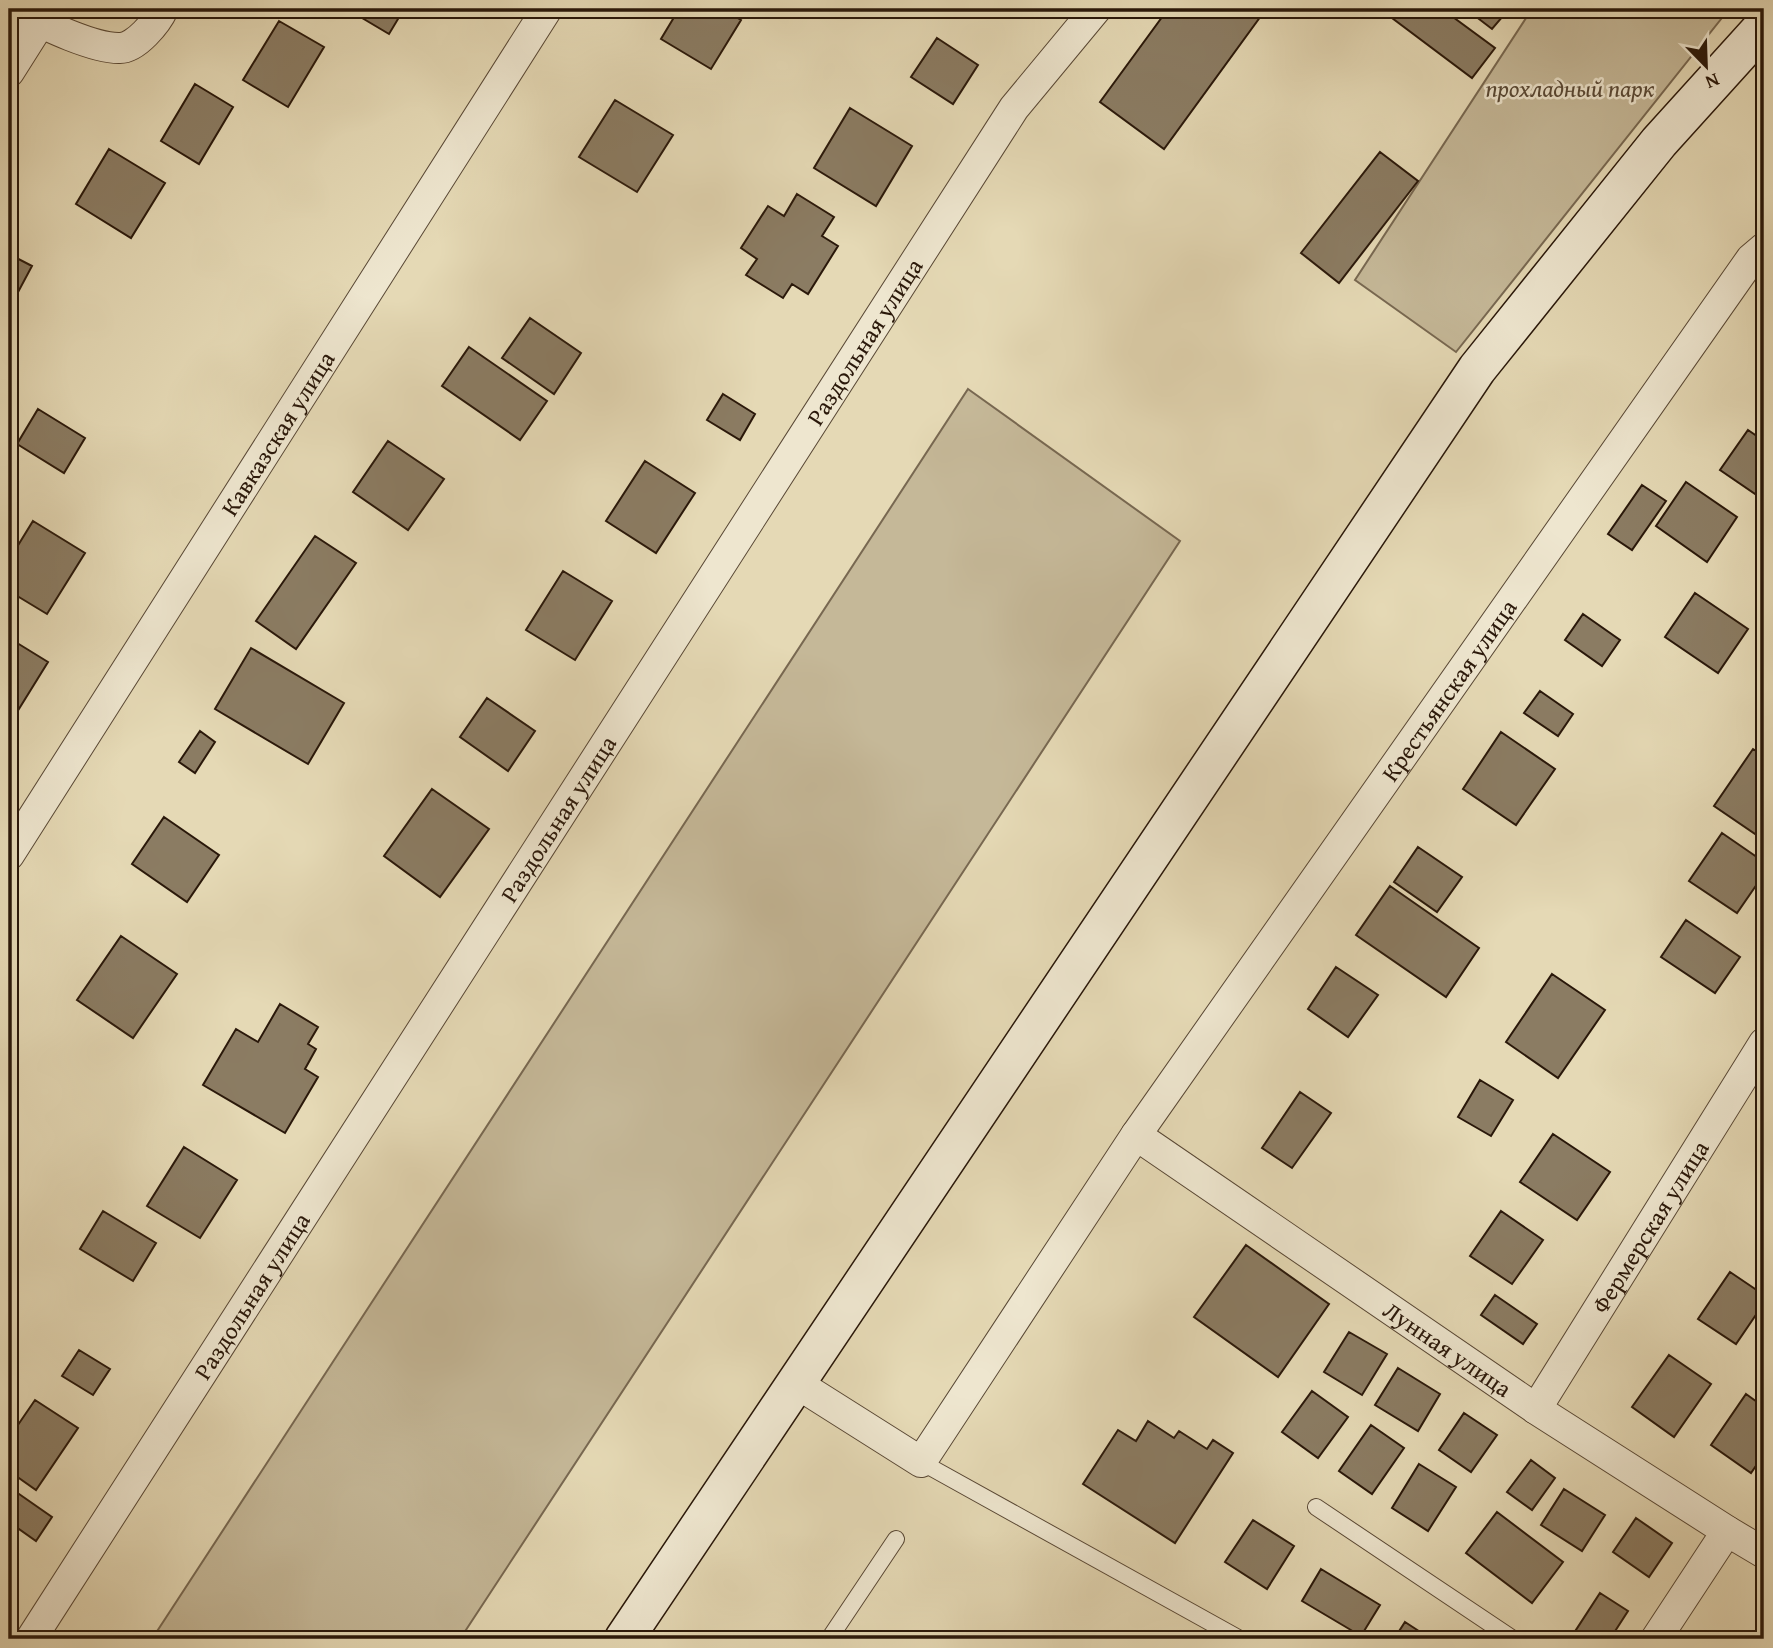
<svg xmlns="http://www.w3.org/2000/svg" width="1773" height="1648" viewBox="0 0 1773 1648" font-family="'Gentium Book Plus',serif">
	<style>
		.green { fill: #c5b898; stroke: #786851; stroke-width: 2 }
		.building { fill: #8b7c63; stroke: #2a180a; stroke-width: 2 }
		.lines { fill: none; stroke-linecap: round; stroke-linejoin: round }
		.lane-casing { stroke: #594835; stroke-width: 18 }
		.street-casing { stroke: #594835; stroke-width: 32 }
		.secondary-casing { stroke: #2a180a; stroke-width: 41 }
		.lane { stroke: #eee6cf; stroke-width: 16 }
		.street { stroke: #eee6cf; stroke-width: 30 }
		.secondary { stroke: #eee6cf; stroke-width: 38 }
		.labels { text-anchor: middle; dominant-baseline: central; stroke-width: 5; stroke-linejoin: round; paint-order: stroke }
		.park-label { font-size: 24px; font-style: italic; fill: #584835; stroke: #eee6cf }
		.street-label { font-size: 24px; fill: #2a180a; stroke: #eee6cf }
	</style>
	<rect width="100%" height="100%" fill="#e5d9b5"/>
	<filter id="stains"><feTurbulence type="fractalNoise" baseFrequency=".00286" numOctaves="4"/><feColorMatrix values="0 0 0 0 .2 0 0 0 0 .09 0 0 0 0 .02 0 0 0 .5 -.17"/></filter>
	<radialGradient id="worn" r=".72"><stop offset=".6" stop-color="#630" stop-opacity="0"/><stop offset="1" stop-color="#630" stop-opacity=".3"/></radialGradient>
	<path class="green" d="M1532,9H1729L1456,352L1355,280Z
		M968,389L1180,541L460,1639H152Z"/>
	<path class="building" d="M347,9H404L389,34Z
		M679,9H722L741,20L711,69L661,39Z
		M1168,9H1266L1164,149L1100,102Z
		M1380,9H1442L1495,48L1472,78Z
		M1466,9H1509L1492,29Z
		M279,21L324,47L288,107L243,80Z
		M937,38L978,65L953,104L911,77Z
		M195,84L233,107L199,164L161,141Z
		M615,100L673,135L637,192L579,157Z
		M850,108L912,146L876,206L814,168Z
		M109,149L165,183L131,238L76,204Z
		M1380,152L1418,181L1339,283L1301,253Z
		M797,194L834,217L822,236L838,246L808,294L792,284L783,298L746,275L757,259L741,248L768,206L784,216Z
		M9,254L32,266L9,309Z
		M530,318L581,353L554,394L502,358Z
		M469,347L547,401L520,440L442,386Z
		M723,394L755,414L740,440L707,420Z
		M38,409L85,438L64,473L17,444Z
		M1748,430L1764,441V500L1720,470Z
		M388,441L444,479L408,530L353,492Z
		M645,461L695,493L656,553L606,521Z
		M1686,482L1737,517L1707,562L1656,526Z
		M1642,485L1666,501L1632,550L1608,534Z
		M33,521L85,553L47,614L9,591V560Z
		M315,536L356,563L296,649L256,621Z
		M563,571L612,601L575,660L526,630Z
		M1695,593L1748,629L1718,673L1665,637Z
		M1583,614L1620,640L1602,666L1565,640Z
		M9,638L48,662L9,725Z
		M251,648L344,703L308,764L215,709Z
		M1540,691L1573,714L1558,736L1524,713Z
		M487,698L535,731L508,771L460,737Z
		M200,731L215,742L195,773L179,762Z
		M1501,732L1555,769L1516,825L1463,789Z
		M1753,749L1764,756V840L1714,806Z
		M432,789L489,829L440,897L384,856Z
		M164,817L219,855L187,902L132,864Z
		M1722,833L1764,862V874L1737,913L1689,881Z
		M1418,847L1462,877L1437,912L1394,882Z
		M1390,886L1479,948L1446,997L1356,935Z
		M1686,920L1740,957L1715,993L1661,957Z
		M121,936L177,974L133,1038L77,1000Z
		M1336,967L1378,995L1348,1037L1308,1009Z
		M1552,974L1605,1010L1558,1078L1506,1042Z
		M280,1004L318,1027L308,1044L316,1049L305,1069L318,1077L285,1133L203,1085L236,1029L258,1042Z
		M1480,1080L1513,1100L1491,1136L1458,1117Z
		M1300,1092L1331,1113L1292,1168L1262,1148Z
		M1553,1134L1610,1172L1577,1220L1520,1182Z
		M184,1147L237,1180L200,1238L147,1206Z
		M103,1211L156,1243L133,1281L80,1249Z
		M1501,1211L1543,1240L1512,1284L1470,1256Z
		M1246,1245L1329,1304L1278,1377L1194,1317Z
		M1730,1272L1764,1295V1303L1736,1344L1698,1319Z
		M1495,1295L1537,1324L1523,1344L1481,1315Z
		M1349,1332L1387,1354L1362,1395L1324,1372Z
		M79,1350L110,1369L93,1395L62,1376Z
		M1669,1355L1711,1384L1674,1437L1632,1407Z
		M1398,1368L1440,1394L1418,1431L1375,1405Z
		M1312,1391L1348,1417L1318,1458L1282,1432Z
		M1746,1394L1764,1407V1454L1751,1473L1711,1445Z
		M35,1400L78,1428L36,1490L9,1471V1438Z
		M1464,1413L1497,1435L1471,1472L1439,1450Z
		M1148,1421L1174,1438L1179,1431L1207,1449L1213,1440L1233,1453L1175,1543L1083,1484L1118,1430L1136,1441Z
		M1371,1425L1404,1448L1372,1494L1339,1471Z
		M1531,1460L1555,1478L1532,1510L1507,1492Z
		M1419,1464L1456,1487L1428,1531L1392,1508Z
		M9,1487L52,1517L36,1541L9,1522Z
		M1564,1489L1605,1515L1582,1551L1541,1525Z
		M1497,1512L1563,1562L1532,1603L1466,1553Z
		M1636,1518L1672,1543L1649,1577L1613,1552Z
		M1253,1520L1294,1546L1267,1589L1225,1562Z
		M1321,1569L1380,1605L1361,1636L1302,1601Z
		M1600,1593L1628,1611L1610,1639H1585L1574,1633Z
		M1405,1622L1431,1639H1394Z"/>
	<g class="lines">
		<defs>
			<path id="lane" d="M921,1462L1240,1639
				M1316,1507L1513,1639
				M829,1639L896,1539"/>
			<g id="street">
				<path d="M12,9C37,21 92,49 120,48C136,48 157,22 163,9"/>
				<path d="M9,72L40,23"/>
				<path id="s1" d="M9,855L547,9"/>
				<path id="s2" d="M1136,1135L1536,1409L1727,1531L1764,1553"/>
				<path id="s3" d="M796,1383L921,1462L1136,1135L1751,259L1764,248"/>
				<path id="s4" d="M1536,1409L1764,1043"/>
				<path id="s5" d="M31,1639L1014,108L1096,9"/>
				<path d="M1656,1639L1727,1531"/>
			</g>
			<path id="secondary" d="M624,1639L1477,369L1659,142L1764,26"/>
		</defs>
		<use href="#lane" class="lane-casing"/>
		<use href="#street" class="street-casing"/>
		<use href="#secondary" class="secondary-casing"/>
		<use href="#lane" class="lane"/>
		<use href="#street" class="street"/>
		<use href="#secondary" class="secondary"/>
	</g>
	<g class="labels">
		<g class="park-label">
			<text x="1570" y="88">прохладный парк</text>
		</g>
		<g class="street-label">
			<text stroke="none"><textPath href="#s5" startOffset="1542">Раздольная улица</textPath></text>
			<text stroke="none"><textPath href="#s1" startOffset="500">Кавказская улица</textPath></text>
			<text stroke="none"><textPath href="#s3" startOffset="1083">Крестьянская улица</textPath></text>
			<text stroke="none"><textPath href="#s5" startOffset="975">Раздольная улица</textPath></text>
			<text stroke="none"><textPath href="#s4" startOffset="215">Фермерская улица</textPath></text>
			<text stroke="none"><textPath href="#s5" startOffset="408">Раздольная улица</textPath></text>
			<text stroke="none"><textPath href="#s2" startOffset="378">Лунная улица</textPath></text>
		</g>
	</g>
	<rect width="1773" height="1648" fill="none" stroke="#e5d9b5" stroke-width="35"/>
	<rect x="10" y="10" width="1752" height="1627" fill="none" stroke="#2a180a" stroke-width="3.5"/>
	<rect x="18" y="18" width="1738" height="1613" fill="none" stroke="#2a180a" stroke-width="2"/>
	<g transform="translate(1706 66) rotate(157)" stroke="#eee6cf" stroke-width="5" paint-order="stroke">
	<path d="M0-5L12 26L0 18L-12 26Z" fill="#2a180a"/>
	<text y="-10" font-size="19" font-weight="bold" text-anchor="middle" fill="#2a180a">N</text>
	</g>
	<rect width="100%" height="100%" filter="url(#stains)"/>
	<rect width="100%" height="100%" fill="url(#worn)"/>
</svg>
